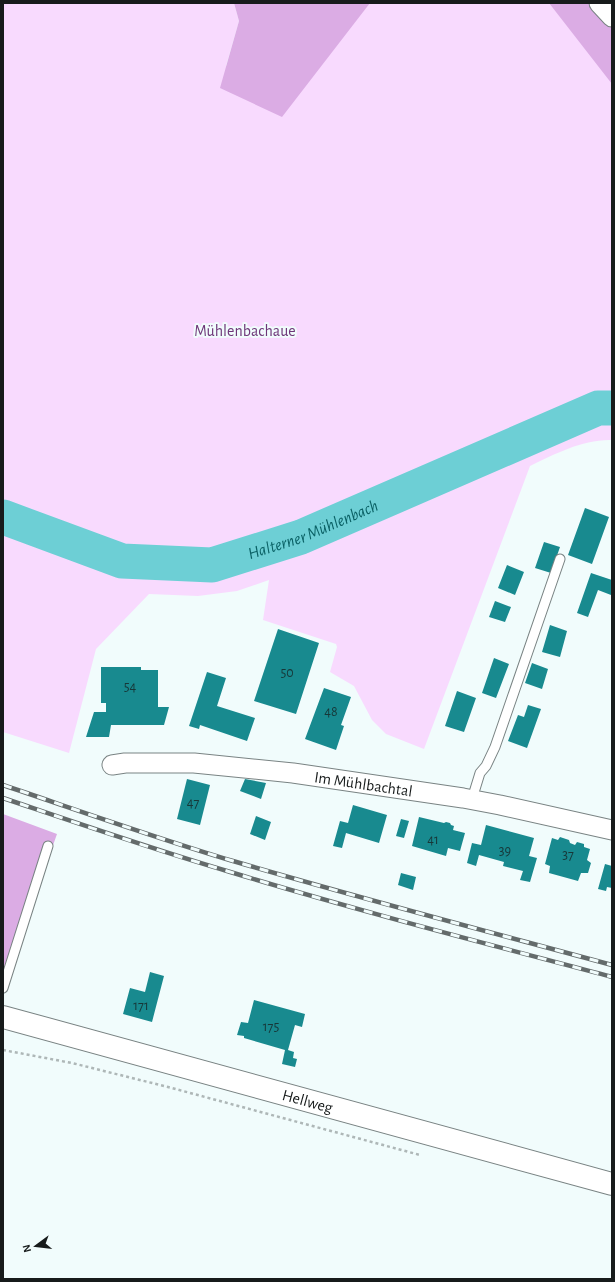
<svg xmlns="http://www.w3.org/2000/svg" width="615" height="1282" font-family="'Alegreya Sans',sans-serif">
	<rect width="100%" height="100%" fill="#f1fcfc"/>
	<!-- green -->
	<path fill="#f8dafe" d="M3,3H234L239,21L226,66L337,3H562L612,68V440C583,439 555,454 530,466L424,749L386,734L372,720L354,686L330,672L337,647L336,644L263,620L269,580L237,591L198,596L149,594L96,649L69,753L3,732Z"/>
	<!-- forest -->
	<path fill="#dbace4" d="M234,3H370L282,117L220,88L239,21Z
		M549,3H612V84Z
		M3,814L57,834L3,987Z"/>
	<g fill="none" stroke-linecap="round" stroke-linejoin="round">
		<!-- river -->
		<path stroke="#6dcfd5" stroke-width="35" id="s1" d="M3,517L122,561L212,565L301,537L598,408H612"/>
	</g>
	<!-- building -->
	<path fill="#188a8f" d="M585,508L609,517L592,564L568,555Z
		M544,542L560,547L551,573L535,568Z
		M507,565L524,572L515,595L498,588Z
		M591,573L612,580V594L611,595L598,590L588,617L577,613Z
		M495,601L511,607L505,622L489,617Z
		M550,625L567,631L560,657L542,652Z
		M278,629L319,643L296,714L254,701Z
		M494,658L509,664L496,698L482,693Z
		M532,663L548,669L542,689L525,683Z
		M101,667H141V670H158V707H169L164,725H111L109,737H86L94,712H106V703H101Z
		M207,672L226,678L217,706L255,718L247,741L200,725L199,729L189,726Z
		M324,688L351,697L341,725L344,726L336,750L305,739Z
		M457,691L476,698L464,732L445,726Z
		M528,705L541,709L527,748L508,741L518,715L524,717Z
		M187,779L210,785L200,825L177,819Z
		M245,779L266,783L261,799L240,791Z
		M353,805L387,815L379,843L346,833L342,848L333,846L340,821L348,823Z
		M256,816L271,822L265,840L250,834Z
		M419,817L444,823L446,822L450,823L451,825L454,826L453,830L465,833L460,851L448,848L446,856L412,846Z
		M401,819L409,821L404,838L396,836Z
		M486,825L534,838L529,856L537,858L530,882L520,880L523,871L503,866L504,862L479,855L476,866L467,863L472,843L481,845Z
		M560,837L569,840L570,843L575,845L577,842L584,844V847L590,849L587,860L591,863L588,873H581L578,881L549,873L550,866L545,864L552,838L558,840Z
		M605,864L612,866V888L607,887L606,891L598,889Z
		M401,873L416,877L413,890L398,885Z
		M150,972L164,976L152,1022L123,1014L130,988L145,992Z
		M254,1000L305,1014L302,1027L295,1025L288,1050L294,1052L293,1058L297,1059L295,1067L282,1064L285,1050L244,1038V1036L237,1035L241,1022L248,1023Z"/>
	<g fill="none" stroke-linecap="round" stroke-linejoin="round">
		<defs>
			<path id="service" d="M472,799L480,773L486,766L495,747L560,559
				M3,988L48,846"/>
			<g id="minor">
				<path d="M599,3L612,17"/>
				<path id="s2" d="M112,765L125,763H194L293,773L463,798L500,805L612,830"/>
			</g>
			<g id="tertiary">
				<path id="s3" d="M3,1017L612,1184"/>
			</g>
		</defs>
		<!-- service casing -->
		<use href="#service" stroke="#798383" stroke-width="11"/>
		<!-- minor casing -->
		<use href="#minor" stroke="#798383" stroke-width="21"/>
		<!-- tertiary casing -->
		<use href="#tertiary" stroke="#798383" stroke-width="24"/>
		<!-- path -->
		<path stroke="#aeb7b7" stroke-width="2.5" stroke-dasharray="3 3" stroke-linecap="butt" d="M3,1050L72,1063L168,1087L420,1155"/>
		<!-- service -->
		<use href="#service" stroke="#fff" stroke-width="9"/>
		<!-- minor -->
		<use href="#minor" stroke="#fff" stroke-width="19"/>
		<!-- tertiary -->
		<use href="#tertiary" stroke="#fff" stroke-width="22"/>
		<defs>
			<path id="rail" d="M3,785C80,811 156,838 233,861C359,898 486,931 612,965
				M3,798C77,823 152,849 227,871C355,910 484,943 612,977"/>
		</defs>
		<!-- rail casing -->
		<use href="#rail" stroke="#646b6b" stroke-width="4.5"/>
		<!-- rail -->
		<use href="#rail" stroke="#f1fcfc" stroke-width="3" stroke-dasharray="9" stroke-linecap="butt"/>
	</g>
	<g text-anchor="middle" stroke-width="4" stroke-linejoin="round" paint-order="stroke">
		<!-- number labels -->
		<g font-size="14" fill="#173738">
			<text x="287" y="677">50</text>
			<text x="130" y="691">54</text>
			<text x="331" y="716">48</text>
			<text x="193" y="807">47</text>
			<text x="433" y="844">41</text>
			<text x="505" y="855">39</text>
			<text x="568" y="859">37</text>
			<text x="141" y="1010">171</text>
			<text x="271" y="1031">175</text>
		</g>
		<!-- park labels -->
		<g font-size="16" fill="#6e3679" stroke="#f1fcfc">
			<text x="245" y="336">Mühlenbachaue</text>
		</g>
		<!-- street labels -->
		<g font-size="16" fill="#171b1b" stroke="#f1fcfc">
			<text dy="6" stroke="none"><textPath href="#s2" startOffset="253">Im Mühlbachtal</textPath></text>
			<text dy="6" stroke="none"><textPath href="#s3" startOffset="316">Hellweg</textPath></text>
		</g>
		<!-- water labels -->
		<g font-size="17" font-style="italic" fill="#0a6165" stroke="#f1fcfc">
			<text dy="6" stroke="none"><textPath href="#s1" startOffset="324">Halterner Mühlenbach</textPath></text>
		</g>
	</g>
	<!-- border -->
	<rect width="615" height="1282" fill="none" stroke="#171b1b" stroke-width="8"/>
	<!-- north arrow -->
	<g transform="translate(36 1246) rotate(255)" stroke="#f1fcfc" stroke-width="3" paint-order="stroke">
	<path d="M0-3L7 15L0 10L-7 15Z" fill="#171b1b"/>
	<text y="-6" font-size="11" font-weight="bold" text-anchor="middle" fill="#171b1b">N</text>
	</g>
</svg>
